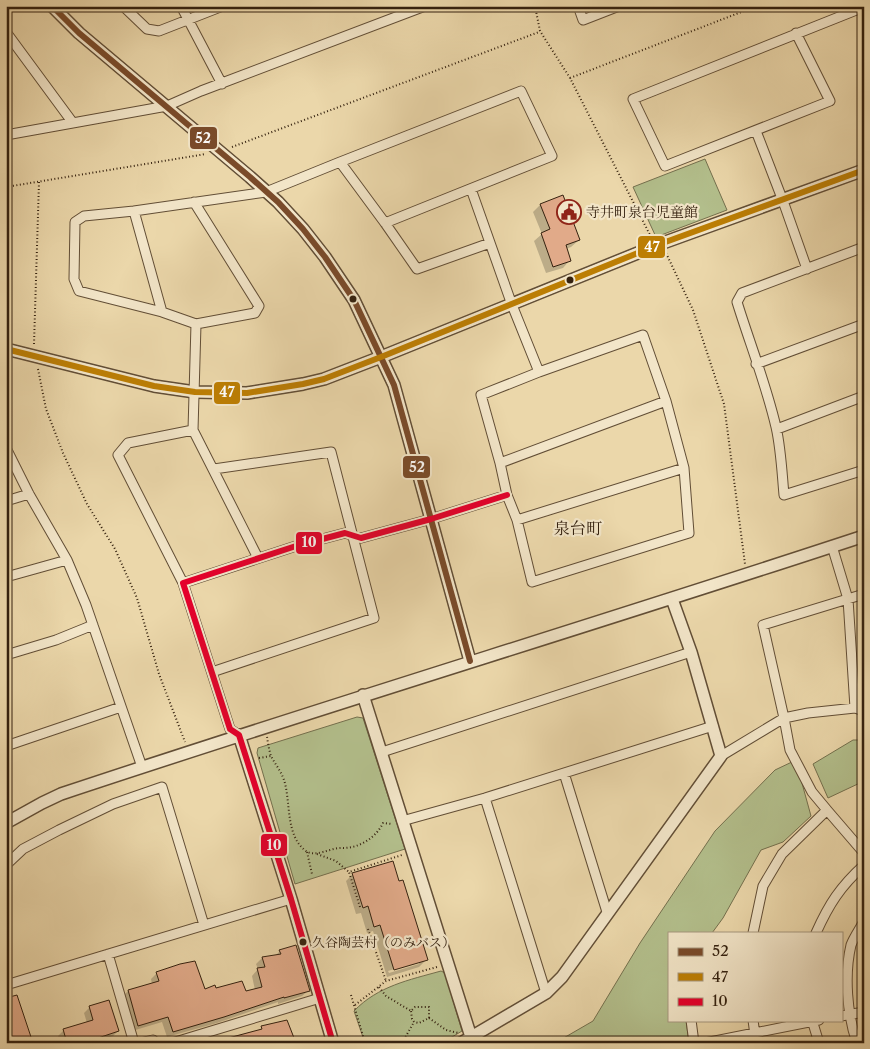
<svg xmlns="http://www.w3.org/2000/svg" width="870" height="1049" font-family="'Libre Caslon Text','Noto Serif JP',serif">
	<rect width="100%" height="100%" fill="#ebd7aa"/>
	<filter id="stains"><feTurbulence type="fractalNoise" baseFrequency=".004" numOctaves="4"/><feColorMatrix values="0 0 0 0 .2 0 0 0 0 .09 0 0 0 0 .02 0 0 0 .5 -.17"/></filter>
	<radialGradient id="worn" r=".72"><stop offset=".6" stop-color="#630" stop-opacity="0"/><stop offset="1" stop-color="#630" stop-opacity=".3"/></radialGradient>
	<!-- green -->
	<path fill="#b3bf8c" stroke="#74704e" d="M705,159L727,210L656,237L633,187Z
		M357,717L363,718L405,849L295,884L257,753L258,748Z
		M853,740H864V783L862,782L828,798L813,764Z
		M794,761L797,765L811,816L783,842L761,850L723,918L712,933H669V1020H686L689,1043H555L593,1021L640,943L715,831L775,770Z
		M441,971L445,973L462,1031L442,1043H365L354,1011C378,986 409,980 441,971Z"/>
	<!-- shadow -->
	<path fill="#0003" fill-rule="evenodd" d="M562,197L579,240L571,247L566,249L570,260L563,268L546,273L534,241L542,234L533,212L540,205Z
		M353,874L426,960L419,967L387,977L373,931L367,933L361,913L356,914L346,881ZM419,961V964L389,973L388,971Z
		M280,951L309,990L302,996L278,1004V1002L217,1023L167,1037L162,1022L132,1031L122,997L128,991L152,984L151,979L157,973L204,990H215L245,993L255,990L252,976L258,969L256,964L262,958L275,956Z
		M6,999L32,1043H6Z
		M90,1007L118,1031L113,1036L93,1043H60L58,1036L64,1030L87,1023L84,1013Z"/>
	<!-- building -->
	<path fill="#e1aa89" stroke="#34210f" d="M563,195L580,240L566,245L571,261L553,267L541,233L550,229L540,204Z
		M393,861L399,881L403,880L428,960L394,970L380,925L374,927L368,906L363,908L352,873Z
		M296,945L310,991L284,998V997L224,1017L173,1032L168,1017L138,1026L128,990L159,981L156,972L180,964L195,961L205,989L215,985L216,988L242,981L246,991L262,987L257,968L265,967L262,957L281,954L279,950Z
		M17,995L33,1043H12L6,1027V998Z
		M109,1000L119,1031L92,1040L93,1043H67L63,1029L93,1020L89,1006Z
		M287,1020L296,1043H222L221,1040L262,1029L261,1026Z"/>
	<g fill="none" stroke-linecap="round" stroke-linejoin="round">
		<defs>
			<path id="minor" d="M123,6L147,29L159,31L223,6
				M181,6L222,84
				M578,6L583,20L619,6
				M6,32L73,123
				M796,33L830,101L665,166L633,99L864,7
				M756,131L783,201L807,269
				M6,135L167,106L201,91L425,6
				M471,189L512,305L539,372
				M194,202L259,306L255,313L196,324
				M134,211L84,216L75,222L74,279L79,291L162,312
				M385,223L417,269L490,243
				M864,247L742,293L737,302C750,344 766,384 776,427C781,449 782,473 784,495L864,470
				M643,335L666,401L684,468L689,533L532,582L517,520L507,495L500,463L481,395L539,372Z
				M756,364L864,324
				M777,429L864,396
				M6,448L29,494L67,560L86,605L142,767
				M500,463L666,401
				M6,501L29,494
				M517,520L684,468
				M832,546L848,599L855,708
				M258,558L193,430L196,324L162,312L134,211L266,192L340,162L385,223L552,156L521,91L340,162
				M6,577L67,560
				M183,583L118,455L128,443L193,430
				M6,655L56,640L93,625
				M212,672L374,618L331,452L214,469
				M239,735L230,729L183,583L296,546L345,533L361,538L431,519L507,495
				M6,746L121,707
				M382,752L691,652
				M721,756L784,718L808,713L855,708L864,711
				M564,773L607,912
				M485,798L546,993
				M827,810L812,792L790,750L784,718L763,625L864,594
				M402,821L485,798L713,726
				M6,865L23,849L59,830L113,804L162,787L204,925
				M753,933L763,886L782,854L827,810L864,853
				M816,933C829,904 840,887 864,865
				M108,954L134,1043
				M6,985L291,899
				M841,1016L864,1012
				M691,1020L694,1043
				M753,1020L756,1043
				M812,1020L819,1043
				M140,1043L153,1040L156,1043
				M172,1043L320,998
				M705,1043L819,1020
				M857,1043C847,1014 844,975 851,945C854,937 860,929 864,921"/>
			<path id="tertiary" d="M52,6L79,33L250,177L278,202L303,229L325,257L354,300L394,385L470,661
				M6,349L154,386L195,392L247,393L303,384L324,379L381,357L660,244L864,170
				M363,695L471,1037
				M239,735L291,899L333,1043
				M6,823L42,803L61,794C328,705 597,624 864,536
				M461,1043L546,993L562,977L721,756L691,652L672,599"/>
		</defs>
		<!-- minor casing -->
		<use href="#minor" stroke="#624e36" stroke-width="11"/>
		<!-- tertiary casing -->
		<use href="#tertiary" stroke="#624e36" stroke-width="14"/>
		<!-- path -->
		<path stroke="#34210f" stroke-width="2" stroke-dasharray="1 2.5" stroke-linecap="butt" d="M535,6L540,31L570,78L650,235
			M570,78L757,6
			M232,147L539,32
			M6,187L206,154
			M666,253L693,310L724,404L745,564
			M34,344L39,182
			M38,369L46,409L63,453L87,504L115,549L137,598L159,674L185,742
			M267,737C268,743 269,750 271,756C275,764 281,771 284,780C291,801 285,836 306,851C316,858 331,847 343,848C359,848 376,838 383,823L392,824
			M259,758L271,756
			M307,852L312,874
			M317,854L336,861L349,872
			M360,907L349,872L402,855
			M368,929L386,981
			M379,987L386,996L411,1011L415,1007H429V1018L419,1023L414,1022L412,1019L411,1011
			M351,995L365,1043
			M355,1005L386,981L437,967
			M429,1018L446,1030L458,1033
			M402,1043L414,1022"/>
		<!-- minor -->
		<use href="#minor" stroke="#f2e5c8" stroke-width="9"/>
		<!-- tertiary -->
		<use href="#tertiary" stroke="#f2e5c8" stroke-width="11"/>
		<defs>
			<path id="bus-1" d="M52,6L79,33L250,177L278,202L303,229L325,257L354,300L394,385L470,661"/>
			<path id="bus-2" d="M6,349L154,386L195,392L247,393L303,384L324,379L381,357L660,244L864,170"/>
			<path id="bus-3" d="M333,1043L291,899L239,735L230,729L183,583L296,546L345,533L361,538L431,519L507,495"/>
		</defs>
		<!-- bus-1 casing -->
		<use href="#bus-1" stroke="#f2e5c8" stroke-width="10"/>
		<!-- bus-2 casing -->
		<use href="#bus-2" stroke="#f2e5c8" stroke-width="10"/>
		<!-- bus-3 casing -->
		<use href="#bus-3" stroke="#f2e5c8" stroke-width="10"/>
		<!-- bus-1 -->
		<use href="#bus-1" stroke="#7a4b2a" stroke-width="6"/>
		<!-- bus-2 -->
		<use href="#bus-2" stroke="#bc7e04" stroke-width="6"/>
		<!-- bus-3 -->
		<use href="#bus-3" stroke="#e4002b" stroke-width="6"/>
	</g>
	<!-- icons -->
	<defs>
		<symbol id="civic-ring" viewBox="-11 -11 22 22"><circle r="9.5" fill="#f2e5c8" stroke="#8f2418" stroke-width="1.5"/><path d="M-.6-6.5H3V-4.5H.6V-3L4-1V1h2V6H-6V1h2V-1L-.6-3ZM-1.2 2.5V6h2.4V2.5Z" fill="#8f2418"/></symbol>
	</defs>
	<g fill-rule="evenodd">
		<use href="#civic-ring" x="555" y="198" width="28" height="28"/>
	</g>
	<!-- markers -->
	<g fill="#34210f" stroke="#f2e5c8" stroke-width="2">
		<circle cx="570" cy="280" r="4.5"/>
		<circle cx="353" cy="299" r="4.5"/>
		<circle cx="303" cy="942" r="4.5"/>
	</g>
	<g text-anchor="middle" stroke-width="4.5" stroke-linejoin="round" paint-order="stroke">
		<!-- bus labels -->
		<g font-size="13" fill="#34210f" stroke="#f2e5c8" text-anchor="start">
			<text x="312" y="947">久谷陶芸村（のみバス）</text>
		</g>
		<!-- poi labels -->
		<g font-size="14" fill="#34210f" stroke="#f2e5c8" text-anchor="start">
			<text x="586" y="217">寺井町泉台児童館</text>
		</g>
		<!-- quarter labels -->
		<g font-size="16" fill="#34210f" stroke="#f2e5c8">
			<text x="578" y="534">泉台町</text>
		</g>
	</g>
	<g stroke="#f2e5c8" stroke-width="2">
		<rect x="189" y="126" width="29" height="24" rx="5" fill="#7a4b2a"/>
		<rect x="637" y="235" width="29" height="24" rx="5" fill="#bc7e04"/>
		<rect x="213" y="381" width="28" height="24" rx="5" fill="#bc7e04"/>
		<rect x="402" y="455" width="29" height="24" rx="5" fill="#7a4b2a"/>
		<rect x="295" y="531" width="28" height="24" rx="5" fill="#e4002b"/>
		<rect x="260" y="833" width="28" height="24" rx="5" fill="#e4002b"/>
	</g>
	<g font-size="14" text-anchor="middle" font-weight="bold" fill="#fff">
		<text x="203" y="143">52</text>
		<text x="652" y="252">47</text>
		<text x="227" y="397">47</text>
		<text x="417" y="472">52</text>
		<text x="309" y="547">10</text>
		<text x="274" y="850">10</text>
	</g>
	<!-- margin -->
	<rect width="870" height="1049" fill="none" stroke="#ebd7aa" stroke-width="25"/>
	<rect x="8" y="8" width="855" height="1034" fill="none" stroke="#34210f" stroke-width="2.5"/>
	<rect x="12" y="12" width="845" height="1024" fill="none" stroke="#34210f"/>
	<!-- legend -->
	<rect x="668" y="932" width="175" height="90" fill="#f2e5c8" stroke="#a6977e"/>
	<rect x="678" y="948" width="25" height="8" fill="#7a4b2a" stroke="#a6977e"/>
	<text x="712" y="956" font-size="15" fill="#34210f">52</text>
	<rect x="678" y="973" width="25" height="8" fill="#bc7e04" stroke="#a6977e"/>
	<text x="712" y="982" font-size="15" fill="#34210f">47</text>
	<rect x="678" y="998" width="25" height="8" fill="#e4002b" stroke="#a6977e"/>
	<text x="712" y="1006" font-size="15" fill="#34210f">10</text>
	<rect width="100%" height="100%" filter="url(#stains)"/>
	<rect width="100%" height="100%" fill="url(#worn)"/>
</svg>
